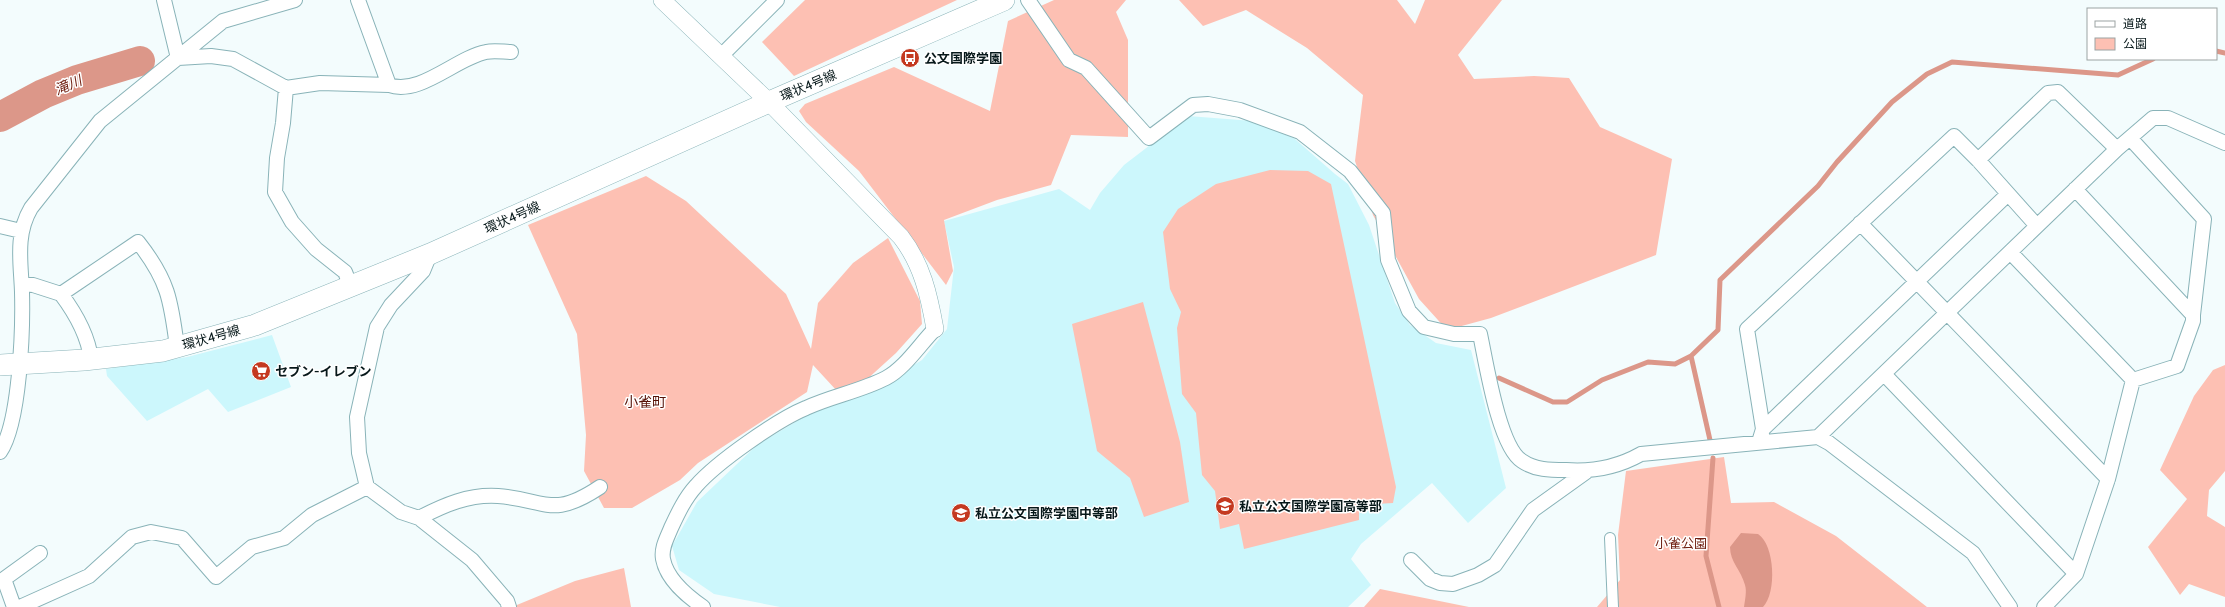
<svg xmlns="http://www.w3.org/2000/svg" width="2225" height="607" font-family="Cabin,'Noto Sans JP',sans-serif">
	<rect width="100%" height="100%" fill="#f3fcfd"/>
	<!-- built -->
	<path fill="#ccf7fc" d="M1188,116L1253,121L1295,139L1335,174L1348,184L1369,225L1395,303L1410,325L1436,343L1471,350L1506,488L1468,523L1432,483L1361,544L1351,559L1371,585L1348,607H780L714,594L679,570L672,546L697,502L757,445L807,415L864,394L922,360L947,329L954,267L944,221L1059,189L1090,210L1100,193L1124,165Z
		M272,335L291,387L228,412L208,389L147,421L107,376L106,369L187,357Z"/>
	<!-- green -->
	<path fill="#fdc0b3" d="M805,0H957L794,76L762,42Z
		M1054,0H1126L1116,12L1128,40V137L1071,135L1051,185L997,200L944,220L953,271L946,285L859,171L806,122L799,111L805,104L894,67L990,111L1008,21Z
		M1179,0H1397L1415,24L1425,0H1502L1458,55L1474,79L1534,76L1569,78L1600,127L1672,159L1656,255L1491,318L1447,330L1419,299L1373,215L1355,161L1363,95L1307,48L1246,10L1203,26Z
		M1270,170L1308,171L1331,184L1396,487L1393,503L1359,505V520L1244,549L1239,524L1220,529L1215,491L1202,475L1196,413L1182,394L1177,328L1181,312L1170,289L1163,232L1178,209L1216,184Z
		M646,176L686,201L786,294L811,349L818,303L853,263L888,238L920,301L922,324L896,353L864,382L837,391L813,365L807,392L698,463L680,480L632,508H604L584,471L586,435L577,334L528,225Z
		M1143,302L1180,442L1189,502L1144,517L1130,478L1097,451L1072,324Z
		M2225,365V471L2209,490L2207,516L2225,527V597L2189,584L2180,595L2148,547L2187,499L2160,470L2194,396L2213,370Z
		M1724,457L1731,503L1774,502L1836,536L1927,607H1597L1620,580L1618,535L1626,471Z
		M624,568L631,607H512L575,581Z
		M1380,589L1469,607H1364Z"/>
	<!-- water -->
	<path fill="#dc9789" d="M1741,533L1758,534C1775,545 1777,593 1763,607H1744C1745,600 1747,591 1745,585C1741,570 1730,562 1730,547Z"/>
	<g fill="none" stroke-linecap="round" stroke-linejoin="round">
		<!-- stream -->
		<path stroke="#dc9789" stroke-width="5" d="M2216,51L2225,53
			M1691,356L1710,440
			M1499,378L1553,402H1567L1602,380L1648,362L1675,364L1691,356L1718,330L1720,280L1818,186L1837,162L1892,102L1927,74L1952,62L2118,75L2153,59
			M1713,458L1706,556L1719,607"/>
		<!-- river -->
		<path stroke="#dc9789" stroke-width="30" d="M0,117L43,94L77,80L140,61"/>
		<defs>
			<path id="pedestrian" d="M1610,538L1613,607"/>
			<path id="minor" d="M164,0L178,58
				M358,0L389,85
				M1028,0L1069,60L1086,68L1149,138L1193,105L1208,104L1240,110L1300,132L1350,171L1383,213L1388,260L1409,311L1424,327L1454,334H1480C1486,362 1499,447 1522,461C1535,470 1550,470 1566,470C1593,472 1618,467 1641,454L1818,437L1829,443L1973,553L2010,607
				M721,56L777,0
				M178,58L211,56L233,59L286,88L283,123L277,158L275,192L292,222L316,249L345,272L351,287
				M286,88L320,83L389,85C420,96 456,58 486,52C494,50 504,52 511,52
				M2130,138L2204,219L2193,315
				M1978,160L2037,226
				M1860,223L2108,479
				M0,226L21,231
				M2010,252L2133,380
				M430,254L423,271L391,305L377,327L357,417L359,453L367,487L401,512L419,518L472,560L507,601L509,607
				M22,284L33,285L61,294L138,242C168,280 171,300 177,347
				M61,294C76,314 88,335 91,359
				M1884,374L2076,574
				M1763,429L2008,194
				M1818,437L2117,149L2153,118H2168L2225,143
				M1759,442L1763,429L1747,329L1954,136L1978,160L2048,93L2058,92L2117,149
				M0,452C20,423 23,329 22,292C21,263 15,235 31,208L100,121L223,21L295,0
				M419,518C444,505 469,494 498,496C547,500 552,519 600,487
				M1411,560L1430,579L1440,583L1453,584L1478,575L1495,565L1533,510L1586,472
				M14,607L4,579L40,553
				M20,607L89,576L132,537L151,532L182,538L216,577L252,547L284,538L312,515L367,487
				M703,607C687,596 667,580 663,559C661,548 667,538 671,528C678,513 685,498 696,486C717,462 777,420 806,408C832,396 861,391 886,378C905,368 920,344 935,329
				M2044,607L2076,574L2108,479L2133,380L2177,366L2193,321V315L2075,189"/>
			<path id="tertiary" d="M662,0L769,102L901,237C922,264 929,295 935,329"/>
			<path id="primary" d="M0,365L84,360L163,351L255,325L430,254L769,102L1004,0"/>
		</defs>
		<!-- pedestrian casing -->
		<use href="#pedestrian" stroke="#89b3b8" stroke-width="12"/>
		<!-- minor casing -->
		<use href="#minor" stroke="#89b3b8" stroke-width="16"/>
		<!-- tertiary casing -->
		<use href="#tertiary" stroke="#89b3b8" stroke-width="18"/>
		<!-- primary casing -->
		<use href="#primary" stroke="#89b3b8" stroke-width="22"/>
		<!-- pedestrian -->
		<use href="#pedestrian" stroke="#fff" stroke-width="10"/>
		<!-- minor -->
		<use href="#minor" stroke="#fff" stroke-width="14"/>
		<!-- tertiary -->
		<use href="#tertiary" stroke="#fff" stroke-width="17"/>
		<!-- primary -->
		<use href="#primary" stroke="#fff" stroke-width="21"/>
	</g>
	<!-- icons -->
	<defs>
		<symbol id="bus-disc" viewBox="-11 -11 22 22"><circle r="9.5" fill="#c43920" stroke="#fff"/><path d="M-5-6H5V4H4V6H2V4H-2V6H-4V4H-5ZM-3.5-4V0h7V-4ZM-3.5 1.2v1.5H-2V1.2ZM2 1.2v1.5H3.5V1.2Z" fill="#fff"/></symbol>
		<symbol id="supermarket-disc" viewBox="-11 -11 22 22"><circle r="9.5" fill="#c43920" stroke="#fff"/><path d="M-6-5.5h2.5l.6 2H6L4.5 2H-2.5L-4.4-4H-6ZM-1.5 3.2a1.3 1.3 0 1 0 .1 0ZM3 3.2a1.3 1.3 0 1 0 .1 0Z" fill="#fff"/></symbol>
		<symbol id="school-disc" viewBox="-11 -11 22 22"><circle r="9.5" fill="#c43920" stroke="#fff"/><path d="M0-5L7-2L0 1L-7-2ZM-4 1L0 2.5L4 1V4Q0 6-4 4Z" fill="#fff"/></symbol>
	</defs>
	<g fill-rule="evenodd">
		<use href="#bus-disc" x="899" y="47" width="22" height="22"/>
		<use href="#supermarket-disc" x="250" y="360" width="22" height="22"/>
		<use href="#school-disc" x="1214" y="495" width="22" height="22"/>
		<use href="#school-disc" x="950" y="502" width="22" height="22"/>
	</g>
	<g text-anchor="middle" stroke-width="3" stroke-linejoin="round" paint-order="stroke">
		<!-- poi labels -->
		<g font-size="13" font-weight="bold" fill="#07181a" stroke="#fff" text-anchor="start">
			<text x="924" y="63">公文国際学園</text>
			<text x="275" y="376">セブン-イレブン</text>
			<text x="1239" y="511">私立公文国際学園高等部</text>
			<text x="975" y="518">私立公文国際学園中等部</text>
		</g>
		<!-- street labels -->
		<g font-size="13" fill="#07181a" stroke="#fff">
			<text transform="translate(808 85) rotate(-23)" y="5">環状4号線</text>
			<text transform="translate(512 217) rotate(-24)" y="5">環状4号線</text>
			<text transform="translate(211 337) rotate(-16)" y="5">環状4号線</text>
		</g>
		<!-- park labels -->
		<g font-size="13" fill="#702012" stroke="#fff">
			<text x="1681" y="548">小雀公園</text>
		</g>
		<!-- water labels -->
		<g font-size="14" font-style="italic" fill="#722214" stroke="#fff">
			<text transform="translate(68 85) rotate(-23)" y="5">滝川</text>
		</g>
		<!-- neighbourhood labels -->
		<g font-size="14" fill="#551207" stroke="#fff">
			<text x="645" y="407">小雀町</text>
		</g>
	</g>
	<!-- legend -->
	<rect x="2087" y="8" width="130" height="52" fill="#ffffff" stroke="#9ca3a3"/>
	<rect x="2095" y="21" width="20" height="6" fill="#ffffff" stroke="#9ca3a3"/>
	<text x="2123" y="28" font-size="12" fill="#07181a">道路</text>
	<rect x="2095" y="38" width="20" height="12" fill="#fdc0b3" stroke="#9ca3a3"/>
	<text x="2123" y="48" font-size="12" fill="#07181a">公園</text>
</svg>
